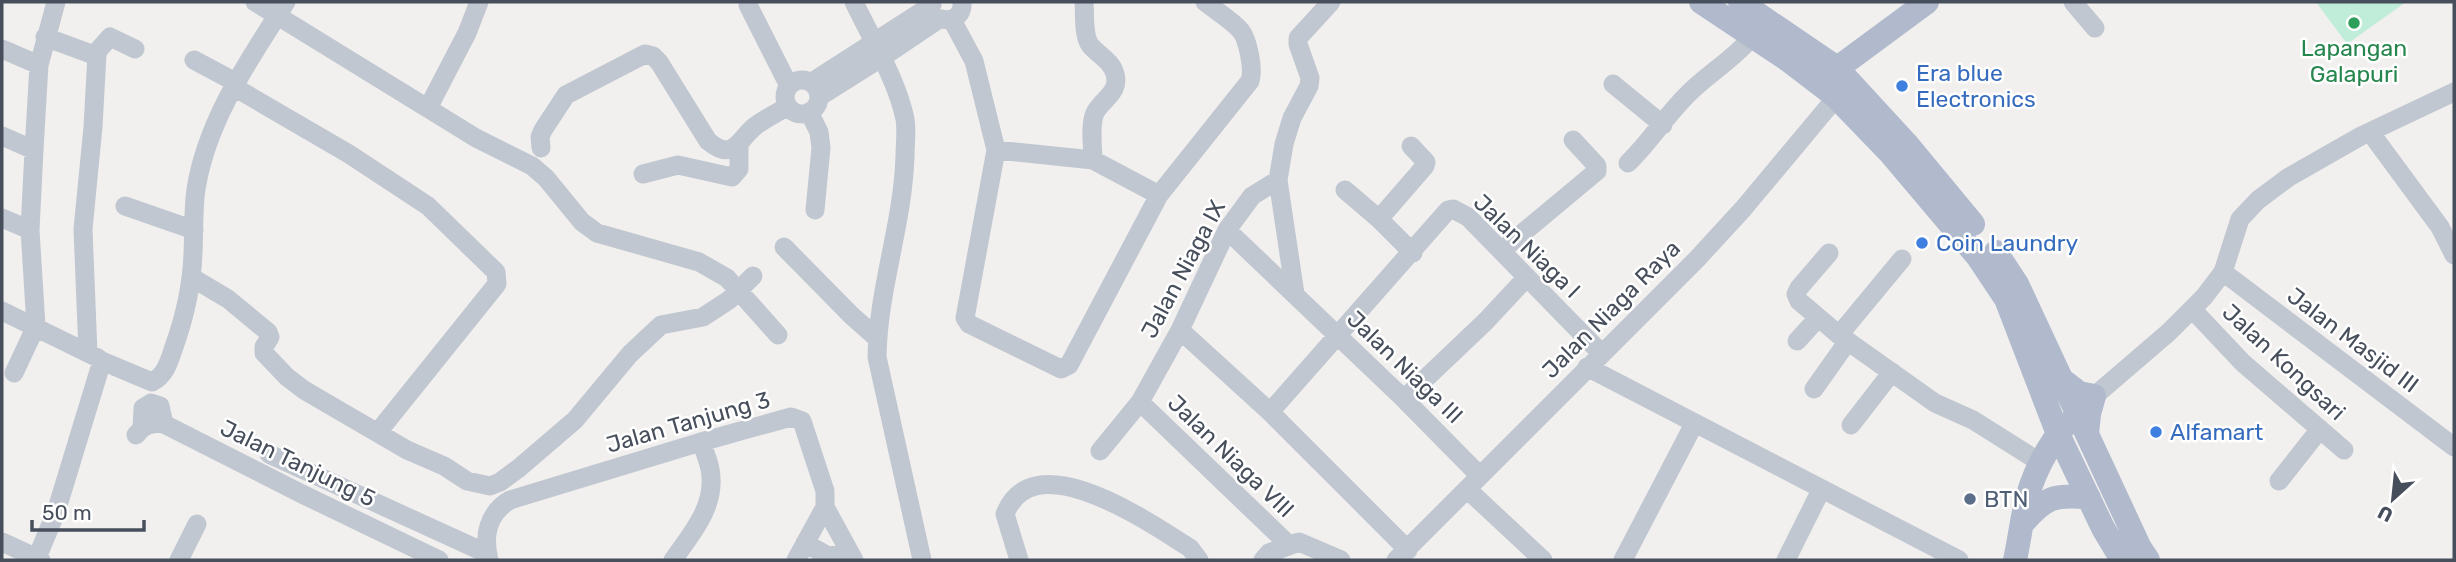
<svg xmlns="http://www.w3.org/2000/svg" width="2456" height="562" font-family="Rubik,sans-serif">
	<rect width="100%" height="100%" fill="#f2f0ef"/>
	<!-- green -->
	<path fill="#c0edd9" d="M2316,2H2406L2347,44Z"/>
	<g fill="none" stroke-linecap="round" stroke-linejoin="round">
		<!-- minor -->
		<path stroke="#c1c7d0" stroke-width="19" d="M255,2L476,138L532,166L546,178L582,222L597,233L699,262L727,278L778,335
			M854,2C871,38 897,80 905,119C907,131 905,144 905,156C903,224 878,289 877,357L922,560
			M1084,2C1085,14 1083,35 1090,45C1098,55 1111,60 1115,74C1120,92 1104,98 1096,111C1089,123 1093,146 1093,160
			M2073,2L2095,28
			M748,5L789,86
			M942,19C955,22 963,14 962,2
			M952,20L974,61L996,150L965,318L969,324L1061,369L1069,365L1159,195L1250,81C1254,70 1248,40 1241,31C1232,20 1216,11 1205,2
			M45,37L94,55L110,37L135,49
			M2,49L39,65
			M194,60L237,83
			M785 97a17 17 0 1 1 34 0a17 17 0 1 1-34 0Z
			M812,82L932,5
			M1613,84L1663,125
			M234,87L349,154L428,206L496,272L497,284L378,432
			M819,97L881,58L939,19
			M428,108L467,33L479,2
			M809,112L819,132L821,148L815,210
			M2370,132L2440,227L2454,255
			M2,136L34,150
			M541,148L540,137L543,130L566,95L645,54L653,56L659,62L708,141C733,162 738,141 754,127C764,119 777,113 788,106
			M996,150L1093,160L1159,195
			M1628,163C1650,142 1665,117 1686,96C1707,74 1733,60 1752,37
			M643,174L678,165L732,177L739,169V146
			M1345,190L1379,219L1413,253
			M125,206L194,230
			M2,218L30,230
			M1379,219L1425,166L1426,162L1411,146
			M1227,230L1404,399L1480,476
			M784,247L852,316L877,338
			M1501,251L1597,171V166L1573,140
			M1829,253L1799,288L1796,294L1799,301L1839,335L1935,403L1973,420L2041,463
			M2223,272L2454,447
			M191,277L228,299L268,332L270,337L264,347V353L287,377L304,390L407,450L444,466L467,481L490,486L500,482L519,468L575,420L630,354L661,325L703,317L729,300L753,276
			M1295,294L1278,180L1284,144L1292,118L1309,86L1310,78L1298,44V38L1331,2
			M2192,309L2243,363L2344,450
			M2,311L98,358
			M1180,330L1270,412L1408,550
			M1839,335L1902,259
			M1797,341L1818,318
			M88,353L83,229L93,127L97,54
			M1587,367L1959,560
			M14,373L36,326L30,230L34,150L39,65L56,2
			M1814,389L1848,341
			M1404,399L1486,321L1527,277
			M1140,402L1289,545
			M2084,405L2169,332L2204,297L2223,272L2240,219L2258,200L2289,177L2361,136L2454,92
			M1270,412L1448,210L1453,209L1468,217L1601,353
			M1851,425L1892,372
			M142,428L143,408L151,403L160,406L164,424
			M136,435C144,425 152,422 164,424L302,494L439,560
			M1100,451L1140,402L1180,330L1227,230L1252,196L1278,180
			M269,454L488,554
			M2279,481L2320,429
			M1467,489L1543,560
			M825,507L854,560
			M2,542L41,560
			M805,543L828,556L850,554
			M36,560L56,512L102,361L152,382C166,375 169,361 174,347C185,316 192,286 193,253C194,232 193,210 196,189C207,120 249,60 286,2
			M179,560L197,524
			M489,560C483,536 488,513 510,500L701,442L791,417L802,421L825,491V507L796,560
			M673,560C692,533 717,505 710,469C708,459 704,450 701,442
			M1019,560L1005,514C1034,441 1151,524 1190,548L1199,560
			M1263,560L1269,553L1299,542L1341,560
			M1396,560L1697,259L1743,209L1844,88
			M1623,560L1694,424
			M1786,560L1821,490"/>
		<!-- major -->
		<path stroke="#b0bacc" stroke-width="24" d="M1701,2L1788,60L1835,96L1891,154L1978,257L2006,299L2058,434L2103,528L2122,560
			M1740,2L1837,68L1906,143L1973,224
			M1824,78L1927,2
			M1996,252L2017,284L2140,548L2148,560
			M2061,379L2079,393L2094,396L2089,414L2087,434
			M2022,524C2044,498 2055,493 2089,498
			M2015,560C2019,542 2021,524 2025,507C2031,477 2047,447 2066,424"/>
	</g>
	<!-- markers -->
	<circle fill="#2e9e5b" stroke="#fff" stroke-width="2.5" cx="2354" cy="23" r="7"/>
	<g fill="#3f7fe0" stroke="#fff" stroke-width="2.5">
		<circle cx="1902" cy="86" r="7"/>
		<circle cx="1922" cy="243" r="7"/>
		<circle cx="2156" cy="432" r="7"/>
	</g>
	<circle fill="#5c6f8a" stroke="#fff" stroke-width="2.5" cx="1970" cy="499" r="7"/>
	<g text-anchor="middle" stroke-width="5" stroke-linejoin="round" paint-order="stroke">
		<!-- leisure labels -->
		<g font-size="23" fill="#27864d" stroke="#fff">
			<text x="2354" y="56">Lapangan<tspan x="2354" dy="26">Galapuri</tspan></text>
		</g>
		<!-- shop labels -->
		<g font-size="23" fill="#366cbe" stroke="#fff" text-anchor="start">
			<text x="1916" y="81">Era blue<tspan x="1916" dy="26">Electronics</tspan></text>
			<text x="1936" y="251">Coin Laundry</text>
			<text x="2170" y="440">Alfamart</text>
		</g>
		<!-- street labels -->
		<g font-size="23" fill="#484f5c" stroke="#fff">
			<text transform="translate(1527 246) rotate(44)" y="8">Jalan Niaga I</text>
			<text transform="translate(1183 269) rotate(-62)" y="8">Jalan Niaga IX</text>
			<text transform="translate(1611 309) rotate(-45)" y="8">Jalan Niaga Raya</text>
			<text transform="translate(2353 340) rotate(37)" y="8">Jalan Masjid III</text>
			<text transform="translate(2284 362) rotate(43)" y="8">Jalan Kongsari</text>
			<text transform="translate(1405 367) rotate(44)" y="8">Jalan Niaga III</text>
			<text transform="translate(688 422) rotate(-16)" y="8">Jalan Tanjung 3</text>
			<text transform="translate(1231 456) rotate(44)" y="8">Jalan Niaga VIII</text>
			<text transform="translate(298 463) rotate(26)" y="8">Jalan Tanjung 5</text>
		</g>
		<!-- service labels -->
		<g font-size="23" fill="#4e5e75" stroke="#fff" text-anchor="start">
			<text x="1984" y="507">BTN</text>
		</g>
	</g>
	<!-- border -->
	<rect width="2456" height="562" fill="none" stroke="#484f5c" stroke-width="7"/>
	<!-- north arrow -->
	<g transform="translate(2393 499) rotate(207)" stroke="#ffffff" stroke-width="5" paint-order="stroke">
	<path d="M0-5L12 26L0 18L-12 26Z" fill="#484f5c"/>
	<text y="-10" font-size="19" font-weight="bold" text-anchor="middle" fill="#484f5c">U</text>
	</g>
	<!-- scale -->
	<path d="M32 520v10h112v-10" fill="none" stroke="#484f5c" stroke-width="3.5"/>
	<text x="42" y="520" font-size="21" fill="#484f5c" stroke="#ffffff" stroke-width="5" paint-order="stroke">50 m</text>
</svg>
